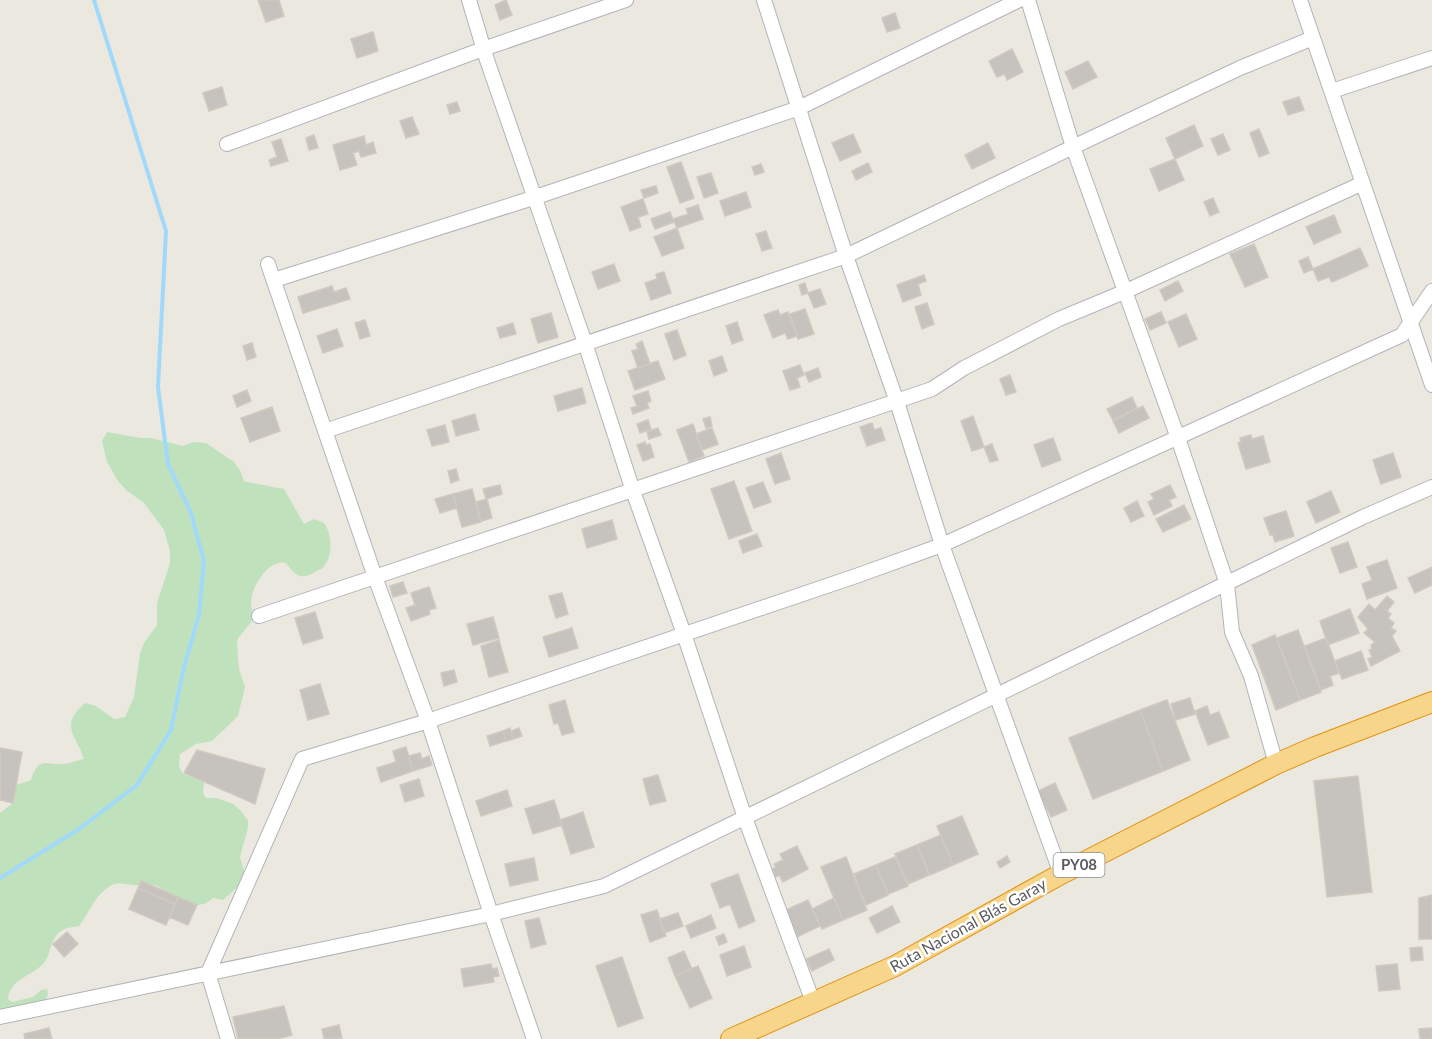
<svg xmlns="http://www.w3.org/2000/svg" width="1432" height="1039" font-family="Lato,sans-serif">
	<rect width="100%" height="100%" fill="#ebe8e0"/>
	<!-- green -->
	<path fill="#bfe2bd" d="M107,432L140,438H151L183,446L194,442L206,443L234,462L240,470L244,481L247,482L284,489L304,524L314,519L324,523C332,534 333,554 325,565C322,570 317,570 313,573C300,581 293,573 286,563C269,558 252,586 251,601C251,608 253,614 253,620L238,638L237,644L239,669L245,687L238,716L212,741L196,744L180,754L179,766L183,774L204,782L203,793L206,798H217L233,804L241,811L248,821V827L240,857L245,874L241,884L223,900L213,898C195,915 175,897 159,887C150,882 141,886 132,885C124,884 117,881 110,886C94,896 90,912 79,926C73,927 65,928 61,931C49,939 52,955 43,964C30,977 10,979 8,999L12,1002L33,997L41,990L47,989C49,996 47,999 41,1004L0,1016V813L13,803L16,785L31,780C39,754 47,766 65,764C71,763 78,760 84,759C77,736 58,726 85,703L96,706L114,719L125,717L134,697L140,654L144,643L157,625V603L170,563V551L164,530L144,503L126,490L118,481L107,462L102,441Z"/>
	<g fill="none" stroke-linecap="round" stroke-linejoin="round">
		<!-- stream -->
		<path stroke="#a1d9fb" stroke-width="4" d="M0,878L79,829L137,785L171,730L184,667L199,615L204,561L191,513L168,464L158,387L166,231L94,0"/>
	</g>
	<!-- building -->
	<path fill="#c6c3be" stroke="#d0c9bf" stroke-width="1.5" d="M258,0H279L284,16L266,22Z
		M506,0L512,15L500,20L495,5Z
		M895,13L900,28L887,32L882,18Z
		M373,32L378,51L357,58L351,39Z
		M1012,49L1023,72L1007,80L1005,74L997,77L989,61Z
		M1088,61L1097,77L1073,89L1065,72Z
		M222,87L227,105L209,111L203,93Z
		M1299,97L1304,110L1288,115L1283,102Z
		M457,102L460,111L450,114L447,105Z
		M412,117L419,134L406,138L400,121Z
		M1194,125L1203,146L1175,159L1166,138Z
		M1259,129L1269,153L1259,157L1250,133Z
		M853,134L861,152L840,161L832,143Z
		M1223,134L1230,150L1218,155L1211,139Z
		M314,135L318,148L309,150L306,138Z
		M364,136L366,145L373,142L376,153L361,157L359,151L353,153L357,165L340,170L333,145Z
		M281,139L288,161L271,166L269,160L277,157L272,142Z
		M988,143L995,158L972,169L965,155Z
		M1175,159L1184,180L1159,191L1150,169Z
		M681,162L694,198L680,203L667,167Z
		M868,163L872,172L856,180L852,171Z
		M761,164L764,172L755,175L752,167Z
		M711,173L718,193L704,198L697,177Z
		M656,186L658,193L644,198L641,190Z
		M746,192L751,207L725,216L720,201Z
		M1213,198L1219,212L1210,216L1204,202Z
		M643,199L648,214L638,217L641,227L630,231L621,207Z
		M698,205L703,219L677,228L673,219L688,214L686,209Z
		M670,212L674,222L655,229L651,219Z
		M1334,215L1341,232L1314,244L1306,227Z
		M677,228L684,248L662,256L654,237Z
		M766,231L772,248L762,251L756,234Z
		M1254,244L1268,277L1245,287L1230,254Z
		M1360,248L1368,266L1332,282L1329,277L1318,281L1313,269Z
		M1308,257L1313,269L1304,273L1299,261Z
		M614,264L620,281L598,289L592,272Z
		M664,272L671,293L651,300L645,283L657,279L656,274Z
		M924,275L926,281L918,284L921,295L903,302L897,285Z
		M1178,281L1183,291L1165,301L1160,290Z
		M805,283L808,293L802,295L799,285Z
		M332,286L334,292L346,288L350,299L303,313L298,297Z
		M820,289L826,304L814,308L808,293Z
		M927,303L934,324L922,329L915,307Z
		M805,309L814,334L798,339L790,314Z
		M778,310L780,315L788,312L797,336L788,339L785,333L773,338L764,315Z
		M1161,312L1166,323L1150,330L1145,319Z
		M551,313L558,337L538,343L531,319Z
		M1186,314L1197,339L1179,347L1168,322Z
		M365,320L370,336L360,339L355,323Z
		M737,322L743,340L732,344L726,326Z
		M513,323L516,334L500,338L497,328Z
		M337,329L343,346L323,353L317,336Z
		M677,330L686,355L674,360L665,334Z
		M642,341L650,364L638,368L632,351L638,349L636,344Z
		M252,343L256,357L247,360L243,346Z
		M722,356L727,371L714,376L709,361Z
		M658,361L665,379L635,390L628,371Z
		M800,365L804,375L797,378L800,387L790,390L783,371Z
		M818,368L821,377L809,382L805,373Z
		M1010,375L1016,392L1006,395L1000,379Z
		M582,388L586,403L558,411L554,396Z
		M247,390L251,401L237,407L233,396Z
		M648,391L651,401L647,403L649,408L633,414L631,408L637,406L633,396Z
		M1132,397L1137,408L1113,420L1107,409Z
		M1143,406L1149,418L1119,433L1113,421Z
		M272,407L280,431L250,442L241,418Z
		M475,414L479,430L456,436L452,421Z
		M973,416L984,447L972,451L961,421Z
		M710,417L712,426L706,428L703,419Z
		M648,420L651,429L640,433L637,424Z
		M872,423L874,430L881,428L885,440L867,446L860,427Z
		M693,424L704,456L689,462L677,430Z
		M445,425L449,442L432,446L427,430Z
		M658,428L661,435L649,439L647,432Z
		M712,428L718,444L702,450L696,434Z
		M1251,435L1252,439L1263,436L1270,462L1246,469L1238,443L1241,442L1240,438Z
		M1053,438L1061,460L1042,467L1034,445Z
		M645,442L646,445L650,444L654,457L643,461L637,445Z
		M992,444L998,460L990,462L984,447Z
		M781,453L790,479L775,484L766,459Z
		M1393,453L1401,477L1381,484L1373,460Z
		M456,469L459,480L451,483L448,471Z
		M734,481L752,531L729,539L711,489Z
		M763,482L771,502L754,508L746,488Z
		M500,485L502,494L486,499L483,489Z
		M1170,485L1176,497L1169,500L1172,506L1154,515L1148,502L1154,499L1151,494Z
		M472,489L481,522L462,527L453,494Z
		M1331,491L1340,512L1316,523L1307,502Z
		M453,494L457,508L440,513L435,499Z
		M487,499L492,518L481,521L476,502Z
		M1137,501L1144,516L1131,522L1124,508Z
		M1184,505L1191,519L1163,532L1156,519Z
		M1286,511L1294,536L1275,542L1273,535H1270L1264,518Z
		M612,520L617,539L587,548L582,529Z
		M757,534L762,546L743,553L739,541Z
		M1348,542L1357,567L1340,573L1331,548Z
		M1387,560L1397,588L1367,599L1362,584L1372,580L1367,567Z
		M1432,567V585L1415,593L1408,578Z
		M403,582L407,593L393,597L390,586Z
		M429,587L436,608L429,610L430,614L411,621L406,608L415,605L411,593Z
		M562,593L568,614L556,618L549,596Z
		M1387,596L1394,602L1387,611L1391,614L1388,618L1394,623L1391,628L1396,631L1392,636L1400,651L1371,666L1368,659L1372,657L1369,650L1372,649L1371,645L1375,642L1364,633L1368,629L1358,617L1369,604L1375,610Z
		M1350,609L1359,633L1328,645L1320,621Z
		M315,612L323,638L303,644L295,618Z
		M493,617L499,638L473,645L467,624Z
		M572,628L578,648L549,657L543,637Z
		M1298,630L1321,692L1300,700L1277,638Z
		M1275,635L1300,700L1276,710L1252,645Z
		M1326,638L1339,673L1330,676L1333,685L1321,690L1305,646Z
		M499,640L508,672L489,677L481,646Z
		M1361,651L1368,670L1342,679L1335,661Z
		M454,670L457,682L444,686L441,673Z
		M320,684L329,714L308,720L300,690Z
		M1190,698L1195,714L1176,720L1171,704Z
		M565,700L574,732L562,735L558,723L554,724L549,705Z
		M1167,700L1190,760L1163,771L1140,710Z
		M1207,706L1210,715L1219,712L1229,737L1208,745L1195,711Z
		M1140,710L1163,771L1093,799L1069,738Z
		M510,728L513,739L506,741L503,731Z
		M519,728L522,736L513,739L511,731Z
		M503,731L506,741L490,746L487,736Z
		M406,747L413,771L381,782L377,768L396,762L393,751Z
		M0,748L22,752L13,803L0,800Z
		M197,750L265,769L255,804L184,773Z
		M420,753L422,759L429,756L432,765L413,771L409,756Z
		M658,775L666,801L650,805L643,779Z
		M1358,776L1372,892L1327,897L1314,781Z
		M419,779L424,796L405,802L400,785Z
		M1055,783L1067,810L1051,817L1038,791Z
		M507,790L512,806L481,816L476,801Z
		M554,800L562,825L533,834L525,809Z
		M583,812L594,847L571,854L560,820Z
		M962,816L978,854L953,865L937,826Z
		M941,835L953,865L930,875L917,845Z
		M917,845L929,875L908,884L895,854Z
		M797,846L808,869L783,882L779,875L776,877L772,869L776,867L774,864L783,860L780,854Z
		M1007,856L1010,862L1000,868L997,862Z
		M846,857L867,910L843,920L821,867Z
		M895,857L908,886L888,894L876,865Z
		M534,858L538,880L510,886L505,864Z
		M876,865L888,895L866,905L854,874Z
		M738,874L755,921L739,928L730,904L720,908L711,884Z
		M141,881L178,897L175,904L138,888Z
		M138,888L175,904L166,925L129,909Z
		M1432,895V939H1419V898Z
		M178,897L197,905L188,925L169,917Z
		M834,898L843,920L822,929L812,909Z
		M808,900L820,926L797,937L786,910Z
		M892,906L900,922L877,933L869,918Z
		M657,910L666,936L650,942L641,915Z
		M678,913L683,926L664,933L660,919Z
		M711,915L716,928L691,938L686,926Z
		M539,918L546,944L531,948L525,921Z
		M67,932L78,944L64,957L53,944Z
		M724,934L727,942L719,945L716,937Z
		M744,946L751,967L727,976L720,955Z
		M1422,947L1423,960L1411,961L1410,948Z
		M829,949L834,960L812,971L806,959Z
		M684,951L692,969L675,976L668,958Z
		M622,957L643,1018L618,1027L596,966Z
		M491,964L492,969L497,968L499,976L493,977L494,982L464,987L461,969Z
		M1397,964L1400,989L1379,991L1376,966Z
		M698,966L712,998L690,1008L675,976Z
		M284,1006L292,1035L278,1039H238L233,1017Z
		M339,1025L342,1038L324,1039L322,1029Z
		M49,1028L52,1039H25L24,1034Z
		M1432,1028V1039H1420L1419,1029Z"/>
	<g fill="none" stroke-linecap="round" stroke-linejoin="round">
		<defs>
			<path id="minor" d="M469,0L487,60L585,343L633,491L684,634L745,818L813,1002
				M764,0L846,256L897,402L942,545L1061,874
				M1028,0L1073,147L1178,438L1227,584L1232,632L1251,676L1276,764
				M1300,0L1432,385
				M1332,91L1432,58
				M227,144L483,49L626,0
				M268,264L375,577L428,721L491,914L534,1039
				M274,280L533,198L799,108L1019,0
				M325,431L846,256L1073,147L1240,68L1313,38
				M259,616L932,389L964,368L1059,319L1124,292L1363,183
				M0,1017L491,914L604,886L1363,517L1432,487
				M228,1039L208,973L302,759L428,721L856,576L942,545L1402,335L1432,291"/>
			<path id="highway" d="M731,1039L895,966L1061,874L1276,764L1315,747L1432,702"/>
		</defs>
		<!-- minor casing -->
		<use href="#minor" stroke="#b1b4b8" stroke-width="16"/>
		<!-- highway casing -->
		<use href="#highway" stroke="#e1910b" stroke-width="22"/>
		<!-- minor -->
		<use href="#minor" stroke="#fff" stroke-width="14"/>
		<!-- highway -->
		<use href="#highway" stroke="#f7d58b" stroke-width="20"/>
	</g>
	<g text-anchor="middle" stroke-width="5" stroke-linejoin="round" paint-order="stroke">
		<!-- shield labels -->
		<rect fill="#fff" stroke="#8b8e90" stroke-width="1.5" x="1053.5" y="853" width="51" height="24" rx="4.5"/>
		<g font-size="15" font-weight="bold" fill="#595d61">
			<text x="1079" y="870">PY08</text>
		</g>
		<!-- street labels -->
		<g font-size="16" fill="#595d61" stroke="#fff">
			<text transform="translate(968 925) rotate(-29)" y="6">Ruta Nacional Blás Garay</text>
		</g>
	</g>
</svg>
